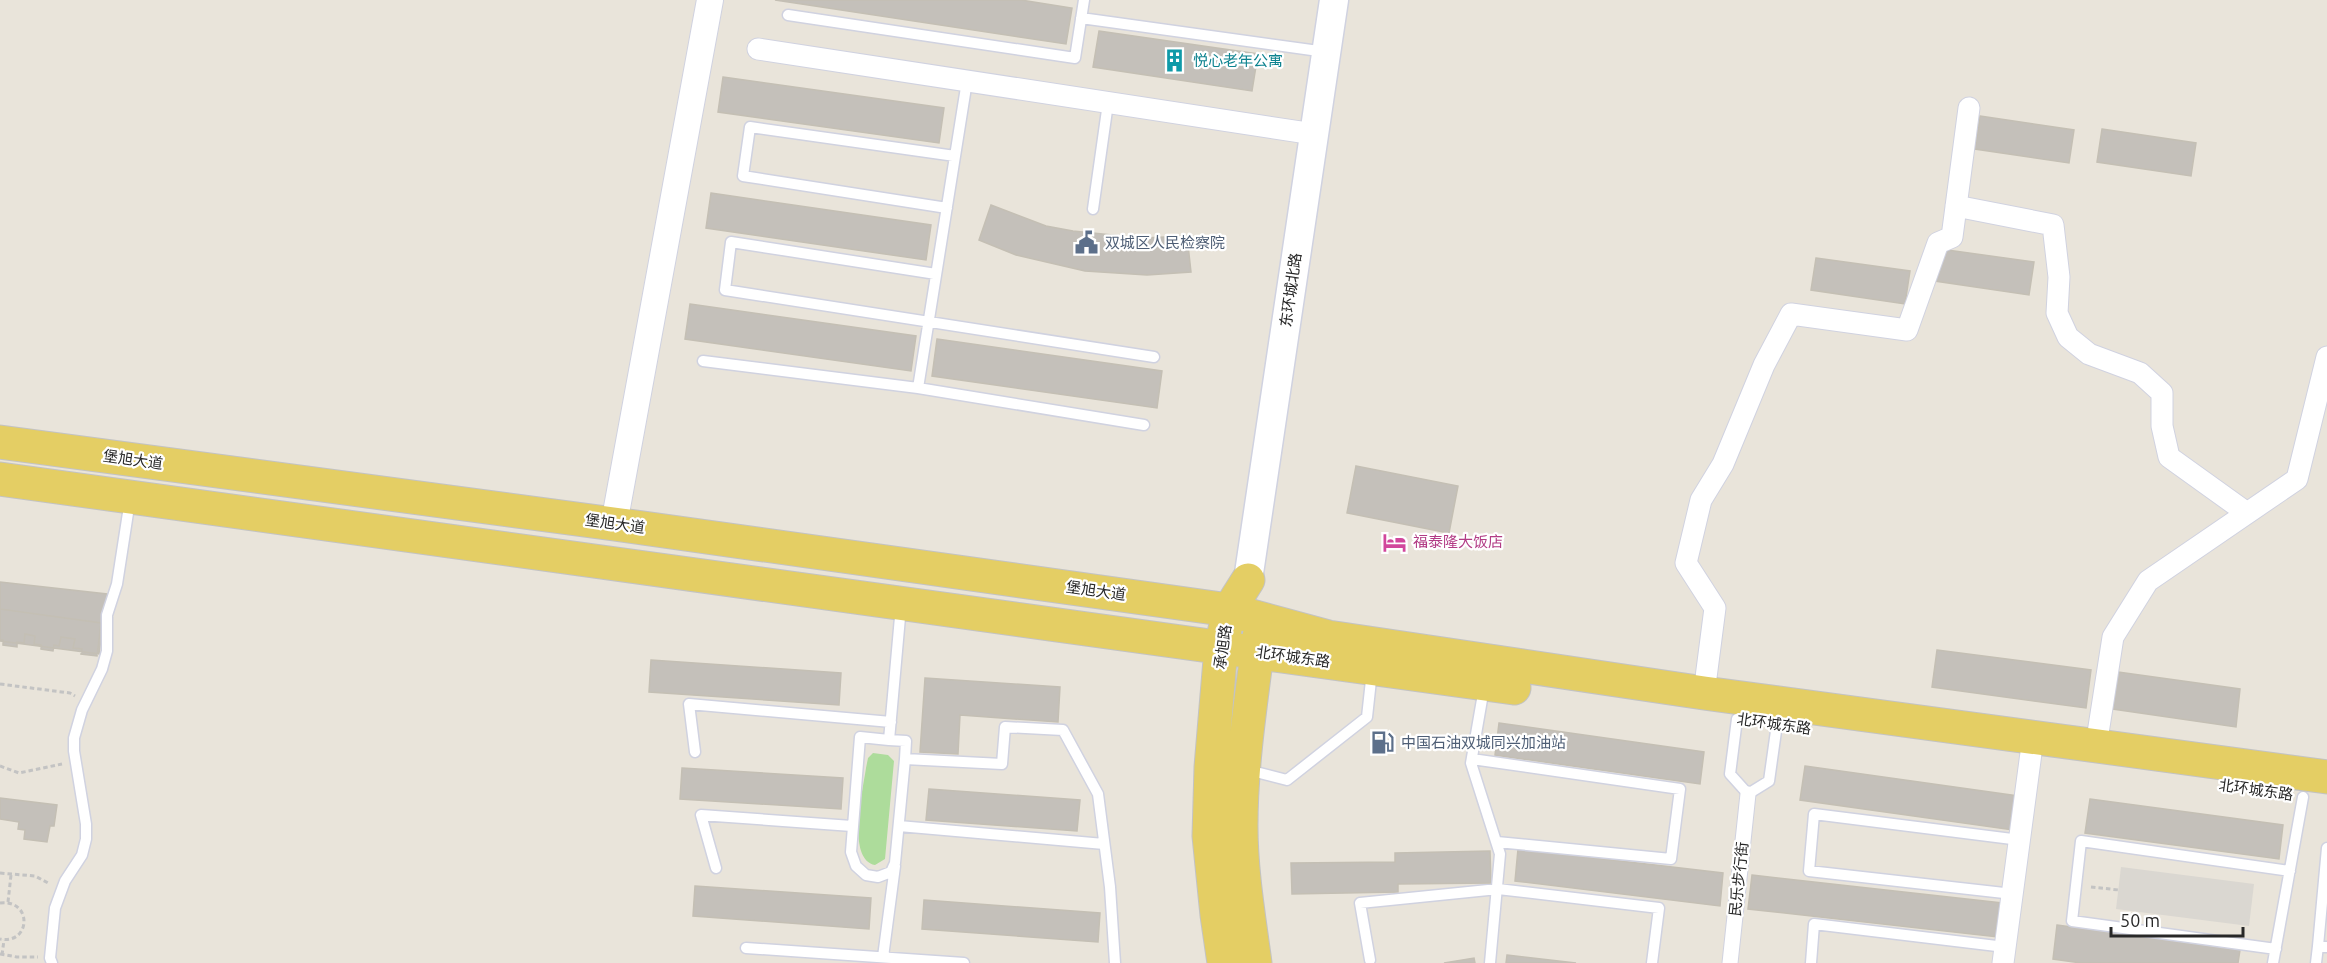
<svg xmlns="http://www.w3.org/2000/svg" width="2327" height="963" font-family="Ubuntu,'Noto Sans SC',sans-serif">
	<rect width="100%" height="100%" fill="#e9e4da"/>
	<!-- green -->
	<path fill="#addc9b" d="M873,753L888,755L894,761L885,859L875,865C846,859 863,790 866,768L868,758Z"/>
	<!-- plaza -->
	<path fill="#dad7d1" d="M2121,867L2254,884L2249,926L2116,909Z"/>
	<!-- building -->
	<path fill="#c4c0ba" stroke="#c4bfb4" stroke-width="1.5" d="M775,0H1021L1072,8L1066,44Z
		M1099,31L1258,54L1252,91L1093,67Z
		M723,77L944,108L939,143L718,112Z
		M1980,116L2074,130L2069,163L1975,149Z
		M2102,129L2196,143L2191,176L2097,162Z
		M711,193L931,225L926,260L706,228Z
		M991,205L1046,226L1073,231L1142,238L1187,236L1191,272L1147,275L1085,271L1016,255L979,240Z
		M1940,249L2034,262L2029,295L1935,281Z
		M1816,258L1910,271L1905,304L1811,290Z
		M690,304L916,336L911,371L685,339Z
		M937,339L1162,371L1157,408L932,376Z
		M1356,466L1458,486L1449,533L1347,513Z
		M0,582L107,594L99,654L0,641Z
		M0,609L101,623L97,656L81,654L82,649L73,648L75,639L61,637L59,646L54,645L53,651L41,649V645L34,644L35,636L25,634L24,643L17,642V647L3,645V640H0Z
		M1937,650L2091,670L2086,708L1932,687Z
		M651,660L841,673L839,705L649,692Z
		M2118,672L2240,689L2236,727L2113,709Z
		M925,678L1060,687L1058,722L960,715L958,754L920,752Z
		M1499,723L1704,752L1700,784L1495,755Z
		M1805,766L2018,796L2013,830L1800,800Z
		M682,768L843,778L841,809L680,799Z
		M929,789L1080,800L1077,831L926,820Z
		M0,798L57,805L54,826H50L47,842L24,839L25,830L18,829L19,822L0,819Z
		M2090,799L2283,825L2279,859L2085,833Z
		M1518,849L1723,873L1720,906L1515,881Z
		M1490,851L1491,883L1398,884V892L1292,894L1291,863L1395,862V853Z
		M1752,875L2002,903L1998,937L1748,909Z
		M695,886L871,898L869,929L693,916Z
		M924,900L1100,913L1098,942L922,929Z
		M2057,925L2240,950L2238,963H2081L2053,959Z
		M1507,955L1576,963H1506Z
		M1474,958L1475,963H1444Z"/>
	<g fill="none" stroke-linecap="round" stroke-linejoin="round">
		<defs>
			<path id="service" d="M788,15L1075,58L1084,0
				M1081,18L1326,52
				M947,208L743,176L750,127L955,156
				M1093,209L1108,103
				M936,274L731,242L725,290L1154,357
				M703,361L918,388L1144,425
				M918,388L967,81
				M1484,688L1471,763L1500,854L1490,963
				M1737,719L1730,774L1748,794L1769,781L1777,724
				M889,740L860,737L851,852L856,866L866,875L878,877L891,872L895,863L905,759L906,741L889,740L901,606
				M695,752L689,704L891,722
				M905,759L1002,764L1005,727L1063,730L1098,794L1110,887L1115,963
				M1472,759L1680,789L1671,859L1497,842
				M1248,770L1287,780L1367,717L1372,671
				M899,826L1104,844
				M716,868L701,815L852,826
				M2013,894L1809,871L1814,814L2020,840
				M2318,946L2327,848
				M746,948L964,963
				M2276,949L2072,921L2081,841L2290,871
				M883,957L895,866
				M1370,960L1360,903L1498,889L1659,908L1652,963
				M52,963L50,958L55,908L65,881L82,855L86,839V824L74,751V738L82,710L102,669L107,651V615L117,584L130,500
				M1811,963L1814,924L2005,947
				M2273,963L2303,797
				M2316,963L2318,946L2327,947"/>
			<path id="pedestrian" d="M1730,963L1748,794"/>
			<path id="minor" d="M758,49L1314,134
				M1956,206L2053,225L2059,277L2057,313L2068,337L2089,354L2140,373L2162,393V426L2169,457L2247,513
				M1704,693L1715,608L1686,563L1701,500L1723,464L1764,365L1791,314L1907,330L1938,243L1952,237L1969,108
				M2096,746L2113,637L2148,581L2297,479L2327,357
				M2003,963L2033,738"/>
			<path id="tertiary" d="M614,524L710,0"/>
			<path id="secondary" d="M1248,580L1334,0"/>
			<path id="primary" d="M0,442L614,524L1229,610L1328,637L1704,693L2327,777
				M0,479L1514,688
				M1224,963L1217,915L1209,836L1211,767L1221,648L1229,610L1248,580
				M1255,963C1249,918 1241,872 1241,826C1241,761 1252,695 1260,630"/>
		</defs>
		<!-- service casing -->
		<use href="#service" stroke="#d0d2e0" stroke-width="13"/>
		<!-- pedestrian casing -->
		<use href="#pedestrian" stroke="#d0d2e0" stroke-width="17"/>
		<!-- minor casing -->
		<use href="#minor" stroke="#d0d2e0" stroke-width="23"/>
		<!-- tertiary casing -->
		<use href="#tertiary" stroke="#d0d2e0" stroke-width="28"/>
		<!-- secondary casing -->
		<use href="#secondary" stroke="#d0d2e0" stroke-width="31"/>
		<!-- primary casing -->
		<use href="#primary" stroke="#c3c3c3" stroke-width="35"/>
		<!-- path -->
		<path stroke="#c3c3c3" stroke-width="3" stroke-dasharray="4.5 3" stroke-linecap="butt" d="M0,684L70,693L75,696
			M0,766L19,773L62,764
			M0,873L35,876L50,884
			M2091,887L2119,890
			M8,902L11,875
			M0,903C33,899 31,945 0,939
			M0,954L17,957H38
			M2,955L4,940"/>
		<!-- service -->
		<use href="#service" stroke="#fff" stroke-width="10"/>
		<!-- pedestrian -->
		<use href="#pedestrian" stroke="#fff" stroke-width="15"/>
		<!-- minor -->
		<use href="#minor" stroke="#fff" stroke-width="21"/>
		<!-- tertiary -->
		<use href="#tertiary" stroke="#fff" stroke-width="26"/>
		<!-- secondary -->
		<use href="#secondary" stroke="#fff" stroke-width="28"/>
		<!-- primary -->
		<use href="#primary" stroke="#e4ce64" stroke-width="33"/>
	</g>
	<!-- icons -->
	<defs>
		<symbol id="building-bare" viewBox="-9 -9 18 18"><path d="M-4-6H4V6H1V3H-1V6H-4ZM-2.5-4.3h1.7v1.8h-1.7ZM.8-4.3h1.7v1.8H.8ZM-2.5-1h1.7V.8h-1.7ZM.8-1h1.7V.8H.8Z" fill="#0f9aa8" stroke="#fff" stroke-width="2.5" paint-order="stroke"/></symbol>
		<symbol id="civic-bare" viewBox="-9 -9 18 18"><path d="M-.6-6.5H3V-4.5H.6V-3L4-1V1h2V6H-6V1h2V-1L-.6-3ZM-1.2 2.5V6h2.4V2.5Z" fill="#5c6f8a" stroke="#fff" stroke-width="2.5" paint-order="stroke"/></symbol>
		<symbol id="hotel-bare" viewBox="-9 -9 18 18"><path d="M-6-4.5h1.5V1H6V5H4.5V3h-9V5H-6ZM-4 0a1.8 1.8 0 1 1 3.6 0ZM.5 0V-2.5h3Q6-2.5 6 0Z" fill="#d1479c" stroke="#fff" stroke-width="2.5" paint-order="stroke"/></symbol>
		<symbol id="fuel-bare" viewBox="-9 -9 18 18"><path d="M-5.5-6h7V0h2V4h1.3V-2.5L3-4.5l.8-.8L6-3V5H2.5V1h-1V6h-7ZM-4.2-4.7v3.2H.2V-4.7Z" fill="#5c6f8a" stroke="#fff" stroke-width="2.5" paint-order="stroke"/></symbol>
	</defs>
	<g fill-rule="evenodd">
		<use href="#building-bare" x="1158" y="44" width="33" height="33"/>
		<use href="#civic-bare" x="1070" y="226" width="33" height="33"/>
		<use href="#hotel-bare" x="1378" y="526" width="33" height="33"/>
		<use href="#fuel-bare" x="1366" y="726" width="33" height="33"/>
	</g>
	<g text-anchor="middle" stroke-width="4.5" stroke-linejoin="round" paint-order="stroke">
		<!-- culture labels -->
		<g font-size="15" fill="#0d838f" stroke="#fff" text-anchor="start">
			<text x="1193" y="66">悦心老年公寓</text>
		</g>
		<!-- service labels -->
		<g font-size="15" fill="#4e5e75" stroke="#fff" text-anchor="start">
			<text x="1105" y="248">双城区人民检察院</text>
			<text x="1401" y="748">中国石油双城同兴加油站</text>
		</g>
		<!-- street labels -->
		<g font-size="15" fill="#282828" stroke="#fff">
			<text transform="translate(1291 290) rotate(-82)" y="5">东环城北路</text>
			<text transform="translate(133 460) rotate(8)" y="5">堡旭大道</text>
			<text transform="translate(615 524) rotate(8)" y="5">堡旭大道</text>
			<text transform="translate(1096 591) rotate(8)" y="5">堡旭大道</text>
			<text transform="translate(1223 647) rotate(-82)" y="5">承旭路</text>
			<text transform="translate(1293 657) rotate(8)" y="5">北环城东路</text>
			<text transform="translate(1774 724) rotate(8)" y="5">北环城东路</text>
			<text transform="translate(2256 790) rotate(8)" y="5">北环城东路</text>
			<text transform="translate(1739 879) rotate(-84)" y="5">民乐步行街</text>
		</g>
		<!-- hotel labels -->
		<g font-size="15" fill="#b23c85" stroke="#fff" text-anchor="start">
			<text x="1413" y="547">福泰隆大饭店</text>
		</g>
	</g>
	<!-- scale -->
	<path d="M2111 927v9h132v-9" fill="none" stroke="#282828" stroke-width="3"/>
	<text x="2120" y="927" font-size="18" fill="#282828" stroke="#ffffff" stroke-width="4.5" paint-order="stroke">50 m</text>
</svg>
